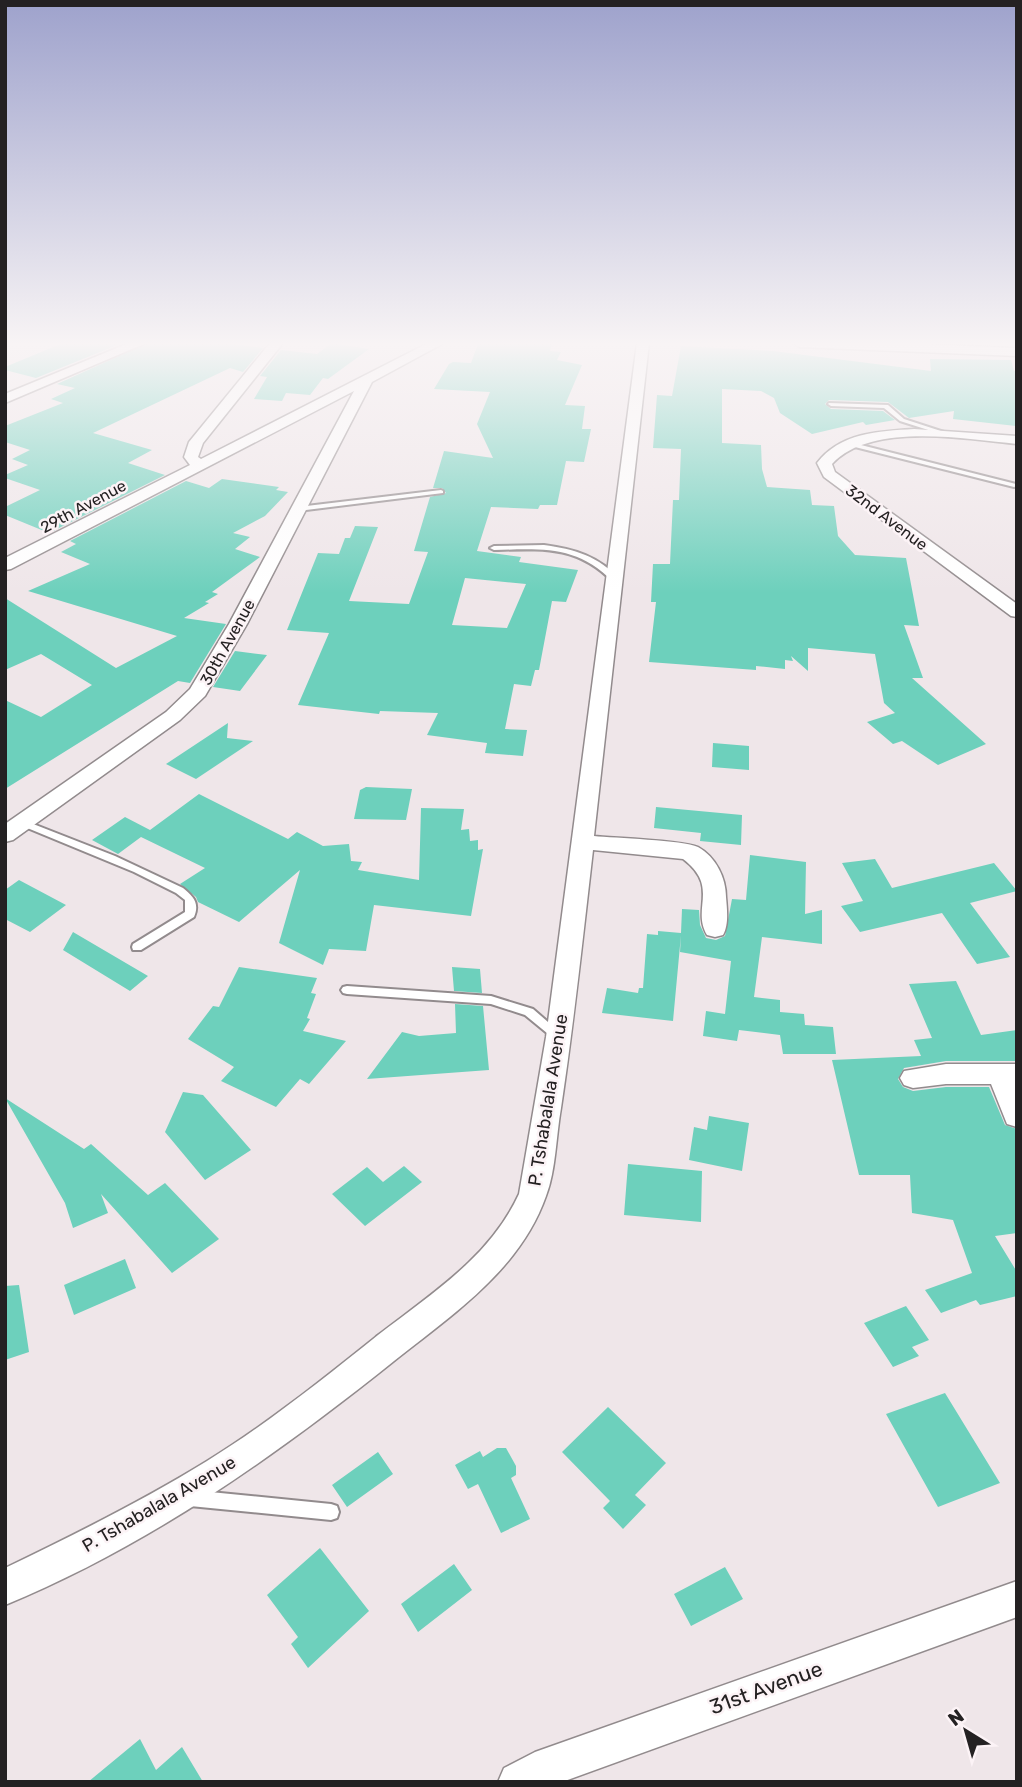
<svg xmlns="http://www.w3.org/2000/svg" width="1022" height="1787" font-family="Rubik,sans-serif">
	<rect width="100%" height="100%" fill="#efe6e9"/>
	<!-- building -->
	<path fill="#6dd0bc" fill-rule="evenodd" d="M63,343H122L36,378L5,370V367Z
		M148,343H225L263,348L243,372L230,368L93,433L152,450L128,463L165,475L49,533L5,515V507L40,490L5,478V475L28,465L12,459L30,450L5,442V426L63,403L51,399L75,388L57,384Z
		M332,343L369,349L328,379L323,378L310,395L286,393L282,401L254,399L267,377L260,376L281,350L317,354Z
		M552,343L550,351L561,352L557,360L582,365L565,405L585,406L582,429H591L584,462L566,461L557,505H540L538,509L491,507L477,551L521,557L519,562L578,570L566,602L552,601L539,670H535L531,686L514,684L505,729L527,730L523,756L485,753L487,743L427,735L438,713L380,711L379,714L298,705L329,633L287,630L318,553L339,554L345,538H350L355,526L378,527L349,601L409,604L428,552L414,551L430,497L446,493L442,488H433L444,451L493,458L477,424L490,392L434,389L449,364L453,362L471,363L478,344L481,343ZM465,578L526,584L507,628L452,625Z
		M681,346L773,351L931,371L930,359L1011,360L1014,371H1017L1016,426L953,419L954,411L909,418L888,402L829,400L825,404L831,409L883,411L895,420L866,425L863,422L812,434L780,413L774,398L761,391L722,389V443L761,445L762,469L767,487L810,490L812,505L834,506L838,536L855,555L906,558L919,626L904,625L923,678H912L986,744L938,765L902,741L893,744L867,722L895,713L884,703L875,654L808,648V671L791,656L793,661L785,660V669L756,666V670L649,662L656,602H651L653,564H670L673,500H679L681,449L653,448L657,395L672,396Z
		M222,479L279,487L276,490L288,492L265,516L233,533L250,537L235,549L260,557L212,592L218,594L205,602L209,603L184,618L226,624L190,683L178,681L5,789V700L41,717L92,685L41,654L5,670V598L116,668L177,636L28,591L90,564L61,552L76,544L70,541L186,481L209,488Z
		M235,651L267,655L240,691L213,687Z
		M228,723L227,738L253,741L196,779L166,764Z
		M713,743L749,746V770L712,767Z
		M366,787L412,789L406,820L354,819L360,790Z
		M199,794L288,839L297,832L323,846L349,844L351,861L362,862L358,870L419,880L421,808L464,809L461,830L469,829L470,841L478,840V850L483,849L471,916L374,905L366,951L329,949L323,965L279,943L300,870L239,922L198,902L196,897L180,884L205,868L141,837L118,854L92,840L125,817L150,830Z
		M656,807L742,815L741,845L700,841L701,833L654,828Z
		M750,855L806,862L805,914L822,910V944L762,937L754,997L780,1000V1012L804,1014L805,1025L833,1027L836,1054H783L780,1035L739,1030L737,1041L703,1036L706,1011L725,1014L731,961L680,952L681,935L673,1021L602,1013L607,988L638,993L639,988H643L647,934L658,935V931L681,933L682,909L699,910L700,925L706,938L716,940L725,936L732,899L746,900Z
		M875,859L892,888L994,863L1017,891L970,903L1010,957L977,964L942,913L860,932L841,906L863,901L842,863Z
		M19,880L66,905L30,932L5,919V890Z
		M73,932L148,976L130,991L63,950Z
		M239,967L317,978L311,993L316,994L307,1018L310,1019L303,1031L346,1041L309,1084L300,1079L276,1107L221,1081L234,1067L188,1039L213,1006L219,1007Z
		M452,967L480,969L482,993L454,991Z
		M956,981L981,1035L1017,1030V1061H946L904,1068L898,1079L903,1087L913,1091L946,1087H989L1005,1125L1017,1129V1233L995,1236L1017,1272V1296L980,1305L976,1300L941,1313L925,1290L972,1273L953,1220L912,1213L910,1175H859L832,1060L921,1056L914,1040L932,1038L909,984Z
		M455,1004L483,1006L489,1070L367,1079L402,1032L419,1036L456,1033Z
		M183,1092L203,1095L251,1150L205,1180L165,1132Z
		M5,1098L84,1149L91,1144L148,1195L165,1183L219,1239L172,1273L101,1194L108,1213L73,1228L65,1203Z
		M709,1116L749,1123L742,1171L689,1160L694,1127L707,1130Z
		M628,1164L702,1171L701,1222L624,1215Z
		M404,1166L422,1182L365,1226L332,1194L367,1167L383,1182Z
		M125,1259L136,1288L74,1315L64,1285Z
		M19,1285L29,1352L5,1360V1286Z
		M906,1306L929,1340L912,1347L919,1356L893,1367L864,1323Z
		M945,1393L1000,1483L938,1507L886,1414Z
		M608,1407L666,1463L635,1495L646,1505L623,1529L603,1508L610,1501L562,1452Z
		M497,1448H506L516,1466V1475L511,1478L530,1519L501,1533L478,1484L468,1489L455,1465L480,1451L483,1457Z
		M378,1452L393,1474L347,1507L332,1485Z
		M320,1548L369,1611L308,1668L291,1644L298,1637L267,1595Z
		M454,1564L472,1590L418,1632L401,1604Z
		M725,1567L743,1599L691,1626L674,1594Z
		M140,1739L156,1770L182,1747L203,1782H88Z"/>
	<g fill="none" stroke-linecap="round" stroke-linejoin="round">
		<defs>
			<path id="service" d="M829,403L888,405L904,419L947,433L944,435L900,421L884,408L831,406L828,404Z
				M849,442L1016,484L1017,486L1014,487L847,445V443Z
				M441,490L443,491V493L298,511L294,509L298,507Z
				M544,545C574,549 599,556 620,580L616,582H613C577,545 542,549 494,550L490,548L494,546Z
				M23,820L115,856L183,888C193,896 200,903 194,917L141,950H133L132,947L133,944L185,912V900L176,893L134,872L20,825L18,823Z
				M347,986L491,996L533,1009L563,1035L561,1038H553L525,1015L491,1004L347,994L343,993L341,990L343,987Z
				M190,1490L331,1504L337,1506L339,1512L337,1518L331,1520L190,1506L184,1504L182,1498L184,1492Z"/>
			<path id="minor" d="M129,343H146L5,403V394Z
				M270,343H283L203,443L198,457L201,459L428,343H444L372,382L247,624L205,696L180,720L13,840L5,842V824L166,712L190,689L229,624L354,391L11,569L5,570V558L190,465L184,457L189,442Z
				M637,343H649L594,836C614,838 683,840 698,847C716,857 726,878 726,897C727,909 729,925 723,935L715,937L707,935C691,908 720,887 683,859L593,850C583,936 574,1022 561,1108C556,1136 556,1170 546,1196C520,1270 453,1314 394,1361C274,1457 148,1546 5,1605V1568C74,1535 142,1501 207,1461C267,1424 323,1379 378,1335C431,1294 490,1257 519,1194L546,1037Z
				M793,343H892L1017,348V356L799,347Z
				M914,429L1017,436V444C964,439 871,422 832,464L835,472L1017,604V617L1011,616L824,477L817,463C840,433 878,431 914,429Z
				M946,1064H1017V1127L1007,1124L991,1084H946L913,1088L904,1085L900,1078L904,1071Z
				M1017,1581V1617L562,1782H498L504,1768L535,1752Z"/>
		</defs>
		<!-- service casing -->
		<use href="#service" stroke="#928b8d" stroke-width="4"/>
		<!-- minor casing -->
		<use href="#minor" stroke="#928b8d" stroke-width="3"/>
		<!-- service -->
		<use href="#service" fill="#fff" fill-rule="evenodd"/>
		<!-- minor -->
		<use href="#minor" fill="#fff" fill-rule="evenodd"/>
	</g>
	<!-- sky -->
	<linearGradient id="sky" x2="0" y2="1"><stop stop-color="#9ea2cc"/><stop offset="0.58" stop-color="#f8f4f5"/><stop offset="1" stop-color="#f8f4f5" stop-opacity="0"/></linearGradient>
	<rect width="1022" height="593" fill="url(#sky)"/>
	<g text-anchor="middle" stroke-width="5" stroke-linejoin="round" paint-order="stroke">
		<!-- far-street labels -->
		<g font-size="16" fill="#242122" stroke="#fcf3f6">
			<text transform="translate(83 506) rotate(-28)" y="6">29th Avenue</text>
			<text transform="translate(887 517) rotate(37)" y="6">32nd Avenue</text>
			<text transform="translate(227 642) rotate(-61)" y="6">30th Avenue</text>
		</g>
		<!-- street labels -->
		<g font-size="18" fill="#242122" stroke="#fcf3f6">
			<text transform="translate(548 1100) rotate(-81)" y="6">P. Tshabalala Avenue</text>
			<text transform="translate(159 1504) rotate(-30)" y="6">P. Tshabalala Avenue</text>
		</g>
		<!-- near-street labels -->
		<g font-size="21" fill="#242122" stroke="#fcf3f6">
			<text transform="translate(766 1688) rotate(-20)" y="7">31st Avenue</text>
		</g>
	</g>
	<!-- border -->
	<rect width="1022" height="1787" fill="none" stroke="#242122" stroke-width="14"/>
	<!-- north arrow -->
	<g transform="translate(966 1731) rotate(323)" stroke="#fcf3f6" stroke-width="5" paint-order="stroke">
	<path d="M0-5L12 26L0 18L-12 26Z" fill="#242122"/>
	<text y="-10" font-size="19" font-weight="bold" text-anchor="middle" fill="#242122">N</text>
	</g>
</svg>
